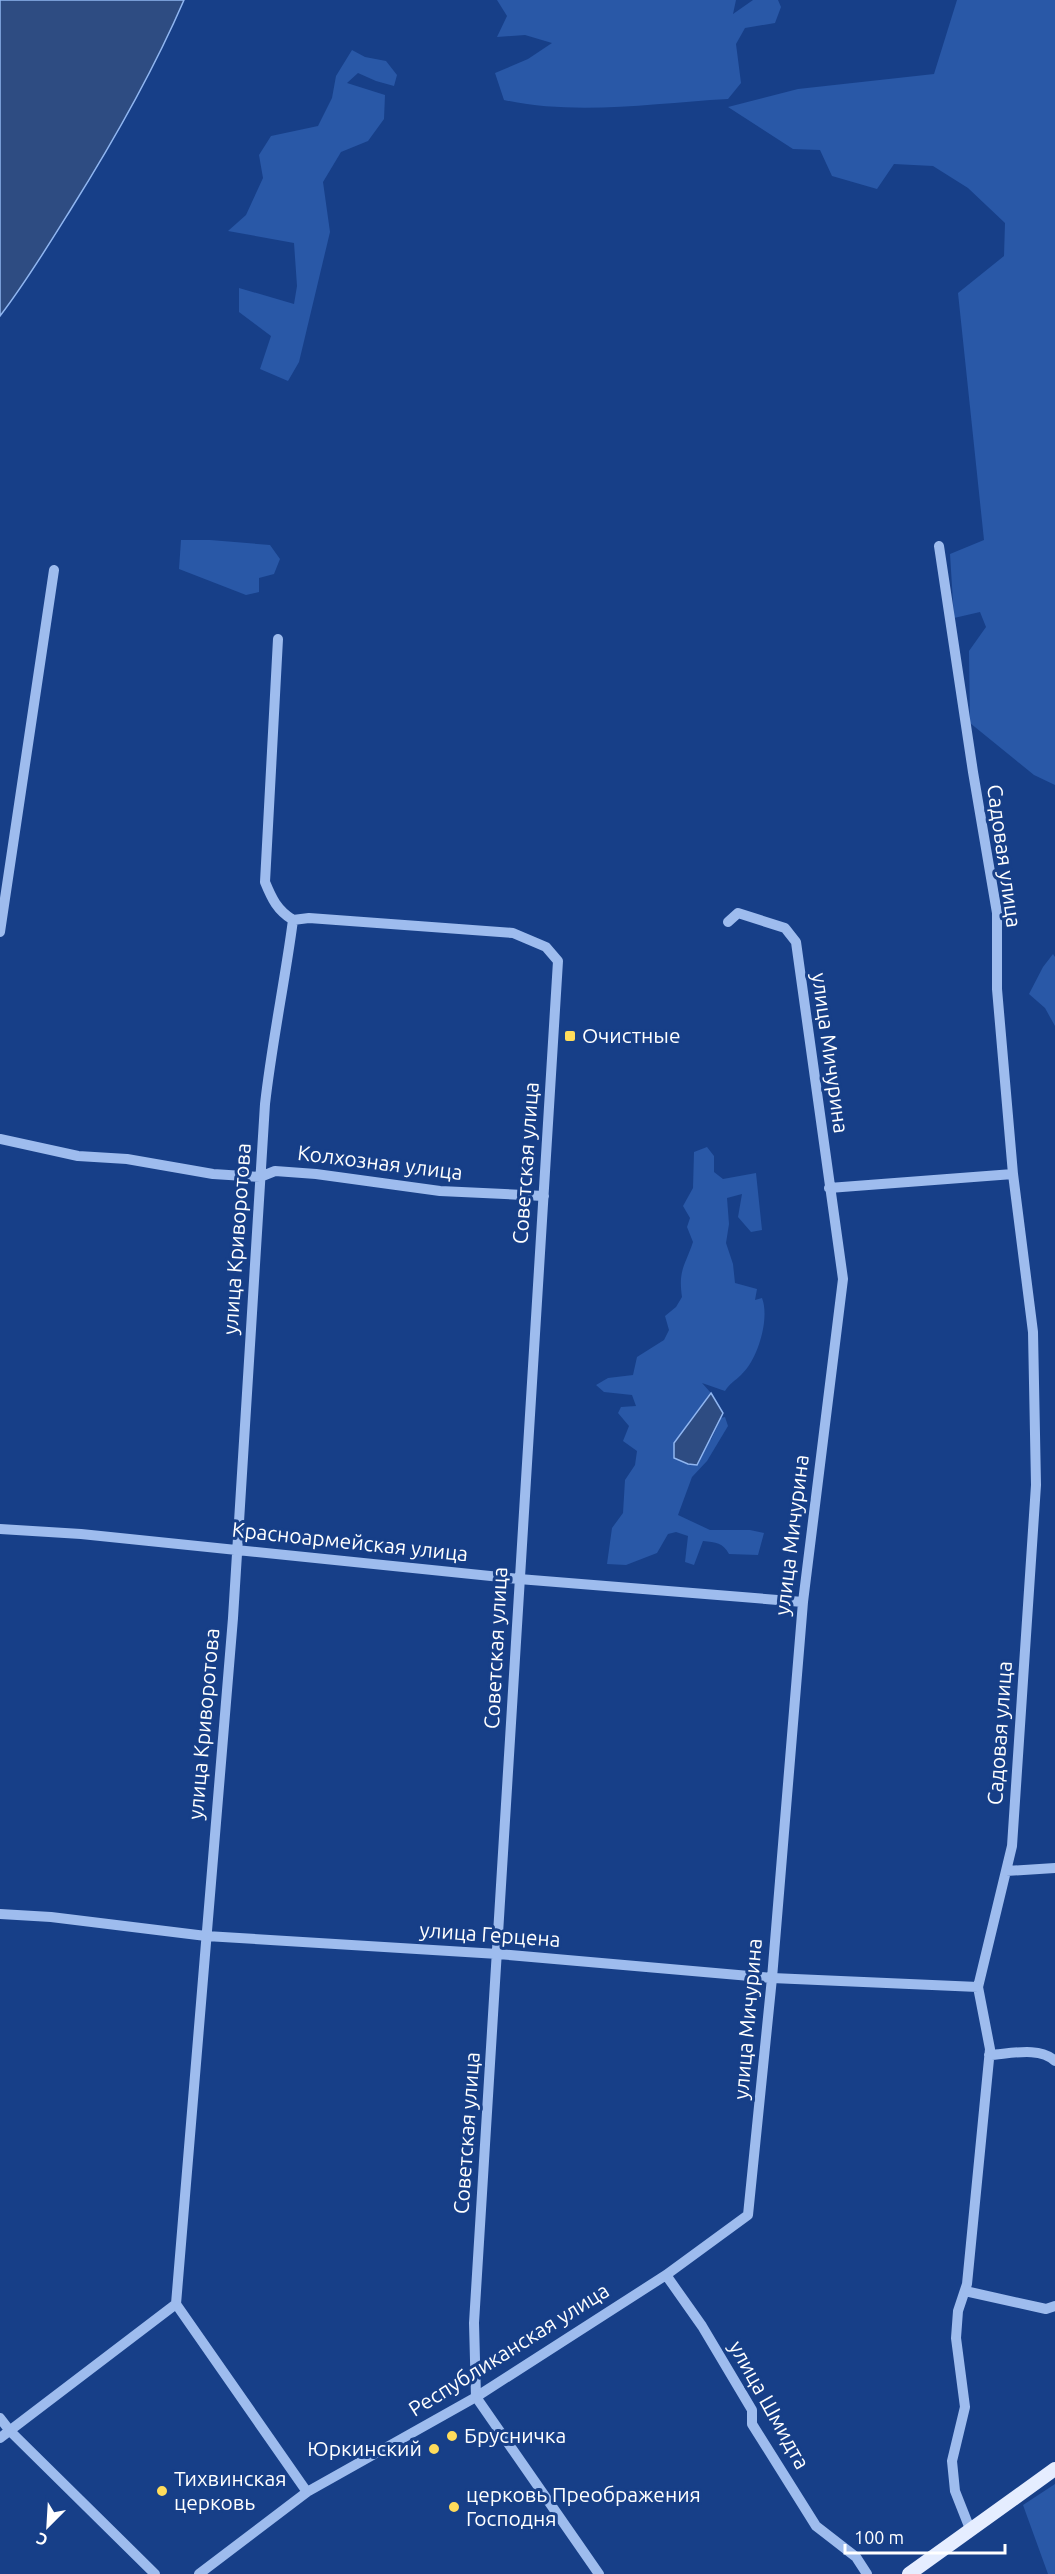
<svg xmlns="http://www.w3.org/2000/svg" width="1055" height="2574" font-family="Ubuntu,sans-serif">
	<rect width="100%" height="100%" fill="#173f88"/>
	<!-- green -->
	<path fill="#2958a7" d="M497,0H736L733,14L753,0H778L781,7L775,23L745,28L736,44L741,83L728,99C654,103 577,116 504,100L495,73L528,59L552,43L525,35L497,37L507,16Z
		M957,0H1055V785L1034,775L970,723L969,651L986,627L980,612L954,618L950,554L984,540L958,293L1004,256L1005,223L968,188L933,166L894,164L877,189L832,176L820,150L793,149L728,107L798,89L934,74Z
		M352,50L365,57L386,61L397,75L394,86L376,81L358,73L347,83L385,95L384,119L368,141L341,152L323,182L330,232L299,362L288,381L260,369L271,336L239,312V288L294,304L297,286L294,243L228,231L246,215L263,178L259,155L271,136L318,126L332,98L336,76Z
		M181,540H210L270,545L280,559L274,574L259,578V592L246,595L179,569Z
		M1053,954L1055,957V1026L1045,1008L1029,994L1043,967Z
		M707,1147L714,1156V1172L723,1179L756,1173L762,1230L751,1232L738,1217L742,1194L727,1198L729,1224L726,1243L733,1264L735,1283L757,1289L755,1300L762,1298C770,1318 758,1360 741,1375C735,1381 730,1383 725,1391L702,1383L711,1393L688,1423L711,1440L721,1418L725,1417L728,1426L707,1461L692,1477L678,1515L710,1530H750L764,1533L758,1555L729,1554C723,1543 716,1542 703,1541L694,1565L685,1562L688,1536L676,1532L668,1534L657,1553L626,1565L607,1564L612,1528L623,1513L625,1480L635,1465L637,1451L623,1441L629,1426L618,1413L621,1407L636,1406L632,1395L604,1392L596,1385L608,1378L633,1375L637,1357L664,1340L669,1330L665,1316L676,1307L682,1297C678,1270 685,1266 693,1242L687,1227L690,1218L683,1206L693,1188L694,1152Z
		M1055,2484V2574H1048L1023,2505Z"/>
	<!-- water -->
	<path fill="#2e4c82" stroke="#90b6f1" stroke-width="1.5" d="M0,0H184C152,74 113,142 71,209C48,246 26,282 0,316Z
		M711,1393L723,1413L697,1465L688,1464L674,1458V1443Z"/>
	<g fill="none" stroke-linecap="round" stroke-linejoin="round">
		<!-- minor -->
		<path stroke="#9ebcee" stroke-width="10" d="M939,546L973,772L997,913V989L1013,1174L1033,1332L1036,1485L1012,1846L978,1987L990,2049L967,2284L958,2311L956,2338L965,2407L952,2461L955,2491L970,2529
			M278,639L265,882C272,899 277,910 293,920
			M293,920L309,918L513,933L546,947L558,961L474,2323L476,2397L599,2574
			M293,920C285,981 272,1042 265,1104L233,1618L176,2304L307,2492
			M0,932L54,570
			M0,1139L78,1156L127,1159L213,1174L260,1177L275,1171L316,1174L440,1191L544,1196
			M829,1188L1013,1174
			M0,1529L81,1534L519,1579L803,1602
			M1006,1871L1055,1868
			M0,1914L51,1917L206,1936L498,1954L772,1978L978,1987
			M989,2055C1009,2054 1040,2046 1055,2061
			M666,2275L702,2326L752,2410V2424L816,2526L856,2557L867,2574
			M965,2291L1046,2309L1055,2306
			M0,2418L10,2431L155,2574
			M0,2438L176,2304
			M199,2574L307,2492L476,2397L666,2275L748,2215L772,1978L803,1602L843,1279L796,942L785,928L738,913L728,922"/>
		<!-- major -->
		<path stroke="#e5edff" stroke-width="14" d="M909,2574L1055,2469"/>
	</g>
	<!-- markers -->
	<g fill="#ffdc5b" stroke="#173f88" stroke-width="2">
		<rect x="564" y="1030" width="12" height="12" rx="3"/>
		<circle cx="452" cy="2436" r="6"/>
		<circle cx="434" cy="2449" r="6"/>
		<circle cx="162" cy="2491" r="6"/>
		<circle cx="454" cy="2507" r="6"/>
	</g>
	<g text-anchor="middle" stroke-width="6" stroke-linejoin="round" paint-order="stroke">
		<!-- street labels -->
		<g font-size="21" fill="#fff" stroke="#173f88">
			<text transform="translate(1004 856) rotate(82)" y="7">Садовая улица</text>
			<text transform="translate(830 1053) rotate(82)" y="7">улица Мичурина</text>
			<text transform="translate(380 1163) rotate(7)" y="7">Колхозная улица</text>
			<text transform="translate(526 1163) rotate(-86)" y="7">Советская улица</text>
			<text transform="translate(237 1239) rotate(-86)" y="7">улица Криворотова</text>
			<text transform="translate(792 1535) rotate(-83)" y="7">улица Мичурина</text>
			<text transform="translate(350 1542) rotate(6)" y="7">Красноармейская улица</text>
			<text transform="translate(496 1648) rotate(-87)" y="7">Советская улица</text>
			<text transform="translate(204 1724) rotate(-85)" y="7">улица Криворотова</text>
			<text transform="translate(1000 1733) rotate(-86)" y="7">Садовая улица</text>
			<text transform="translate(490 1935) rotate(4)" y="7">улица Герцена</text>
			<text transform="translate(748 2019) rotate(-85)" y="7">улица Мичурина</text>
			<text transform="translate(467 2133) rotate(-86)" y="7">Советская улица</text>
			<text transform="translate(509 2350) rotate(-32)" y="7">Республиканская улица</text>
			<text transform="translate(769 2405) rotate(61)" y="7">улица Шмидта</text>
		</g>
		<!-- poi labels -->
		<g font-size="21" fill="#fff" stroke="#173f88" text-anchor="start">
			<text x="582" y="1043">Очистные</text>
			<text x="464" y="2443">Брусничка</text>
			<text x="422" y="2456" text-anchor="end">Юркинский</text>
			<text x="174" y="2486">Тихвинская<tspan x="174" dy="24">церковь</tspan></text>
			<text x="466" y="2502">церковь Преображения<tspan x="466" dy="24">Господня</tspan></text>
		</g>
	</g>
	<!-- north arrow -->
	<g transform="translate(48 2526) rotate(204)" stroke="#173f88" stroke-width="4.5" paint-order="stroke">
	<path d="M0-4.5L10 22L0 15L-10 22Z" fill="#ffffff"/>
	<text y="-9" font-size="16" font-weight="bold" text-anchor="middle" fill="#ffffff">С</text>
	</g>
	<!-- scale -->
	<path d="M845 2544v9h160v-9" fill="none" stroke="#ffffff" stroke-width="3"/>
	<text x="854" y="2544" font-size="18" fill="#ffffff" stroke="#173f88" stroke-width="4.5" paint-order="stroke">100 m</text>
</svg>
